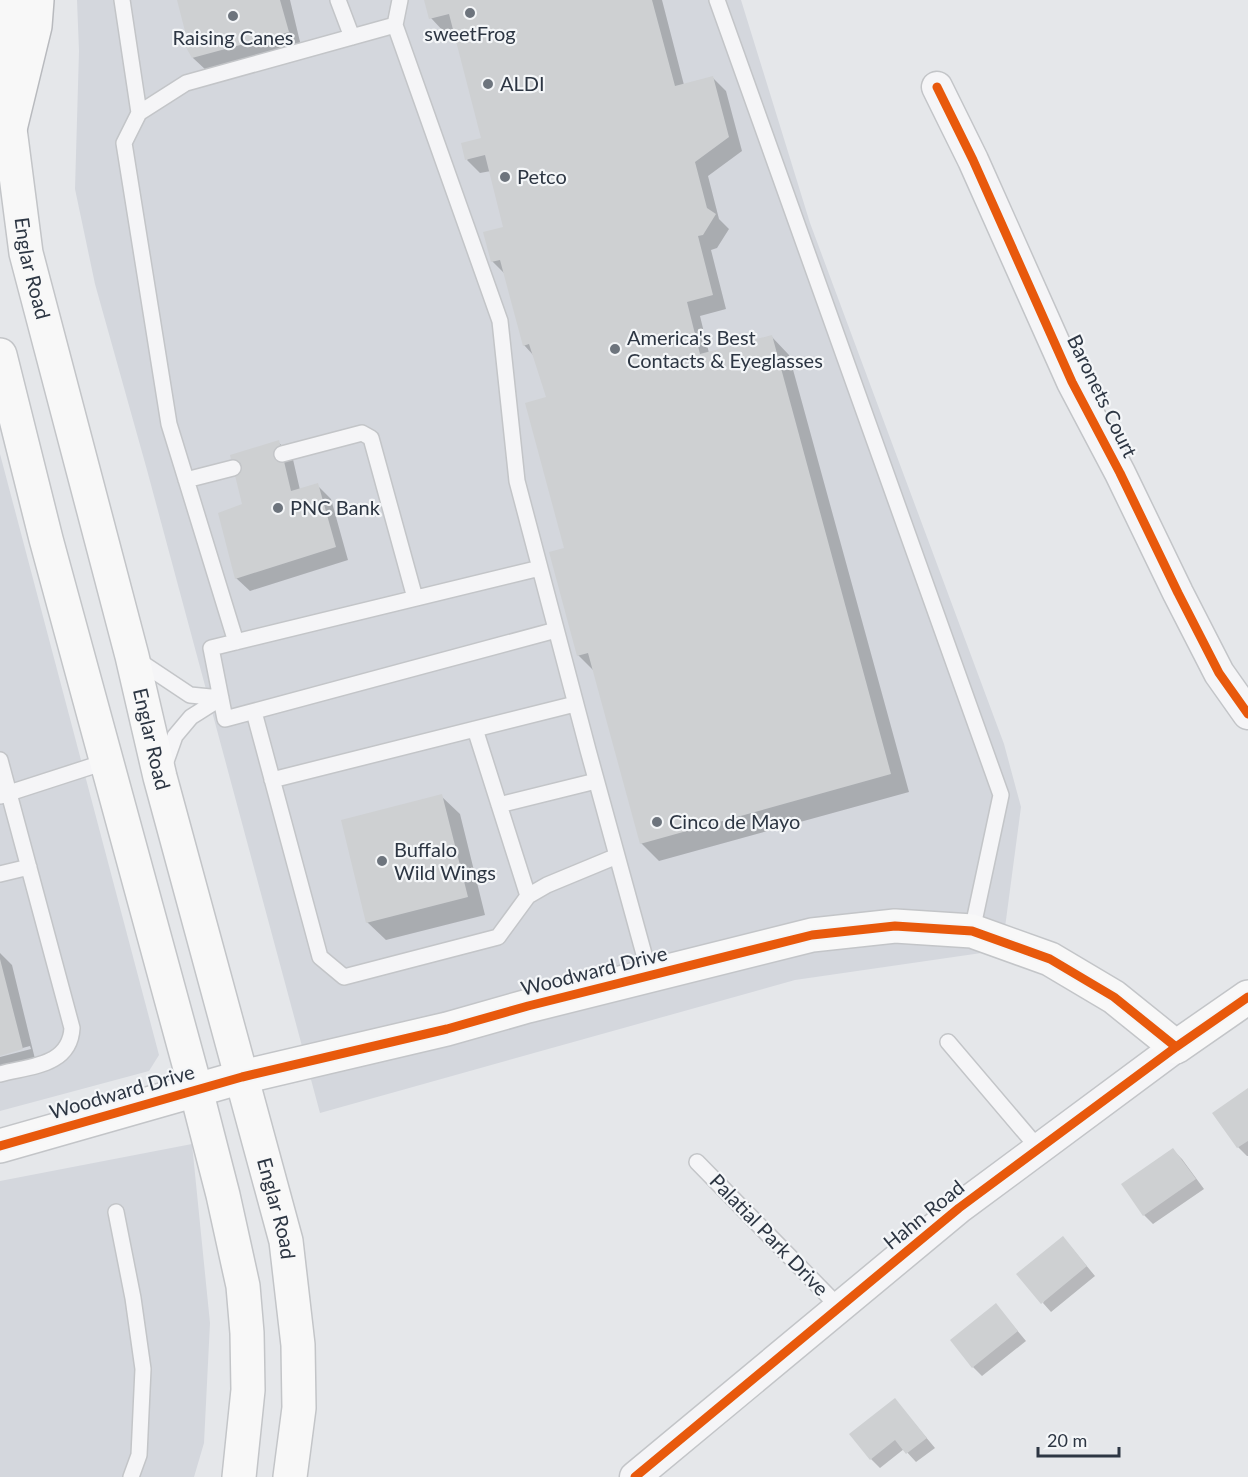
<svg xmlns="http://www.w3.org/2000/svg" width="1248" height="1477" font-family="Lato,sans-serif">
	<rect width="100%" height="100%" fill="#e5e7ea"/>
	<!-- built -->
	<path fill="#d4d7dd" d="M77,0H741L810,223L1004,744L1021,807L1002,950L795,980L320,1113L147,470L95,284L75,189L79,51Z
		M0,454L159,1055L149,1071L0,1111Z
		M192,1144L210,1323L204,1443L194,1477H0V1181Z"/>
	<!-- shadow -->
	<path fill="#0003" d="M179,0H290L301,46L207,71L193,58Z
		M426,0H662L684,85L713,78L726,91L742,151L708,176L719,219L729,229L717,248L711,250L726,309L700,316L709,353L771,336L789,355L909,792L659,861L641,843L594,671L578,655L548,398L534,356L524,345L505,274L492,261L505,228L491,171L480,173L467,160L482,139L454,29L444,32L431,18Z
		M278,442L292,455L300,490L317,485L331,499L348,560L250,591L236,578L244,505Z
		M441,796L460,814L485,915L386,940L367,922Z
		M0,953L12,965L36,1063L0,1073V1057L31,1049L30,1046L0,1054Z
		M1248,1090V1156H1247L1238,1147Z
		M1173,1150L1182,1159L1204,1189L1153,1224L1144,1215L1123,1185Z
		M1071,1247L1095,1276L1051,1312L1043,1303Z
		M996,1305L1026,1341L982,1376L973,1367Z
		M895,1400L935,1448L916,1462L904,1449L880,1468L871,1459Z"/>
	<!-- building -->
	<path fill="#ced0d2" d="M177,0H280L289,32L192,58L183,42L187,39Z
		M424,0H652L675,86L713,76L729,137L695,162L707,208L716,214L703,235L698,236L713,295L687,302L700,354L772,335L891,774L640,844L588,653L577,656L549,552L564,548L525,403L546,397L529,344L523,346L500,260L491,262L483,232L503,227L485,155L465,160L461,143L481,138L449,14L429,19Z
		M279,440L291,491L318,483L336,547L235,579L218,513L242,504L230,455Z
		M442,794L468,897L366,923L341,820Z
		M0,959L23,1049L0,1056Z
		M1248,1088V1141L1237,1148L1212,1113Z
		M1173,1148L1196,1179L1143,1216L1121,1184Z
		M1063,1236L1087,1266L1041,1304L1016,1274Z
		M996,1303L1018,1331L972,1368L950,1340Z
		M895,1398L927,1438L906,1454L895,1440L870,1460L849,1434Z"/>
	<g fill="none" stroke-linecap="round" stroke-linejoin="round">
		<defs>
			<path id="lane" d="M122,0L139,113
				M338,0L352,37
				M400,0L395,25L500,321L517,481L588,750L650,976
				M717,0L1001,795L972,931
				M282,454L362,433L371,438L415,598
				M186,480L233,468
				M540,568L211,648L225,719L556,630
				M236,642L169,424L124,143L139,113L186,83L395,25
				M136,659L190,695L221,698
				M254,712L320,957L344,977L498,937L528,896L547,885L617,856
				M475,729L528,896
				M0,760L72,1028C70,1066 30,1066 0,1074
				M164,767L175,736L191,717L221,698
				M272,780L575,704
				M0,796L108,761
				M499,805L596,781
				M0,874L29,867
				M948,1042L1039,1149
				M697,1162L840,1308
				M116,1212L133,1298L143,1369L139,1455L131,1477"/>
			<path id="street" d="M937,87L973,160L1072,382L1120,473L1178,593L1219,673L1248,714
				M635,1477L959,1208L1176,1047"/>
			<g id="secondary">
				<path id="s1" d="M8,0L10,129L26,253L132,656L160,777L286,1241L298,1345L299,1408L290,1477"/>
				<path d="M0,355L46,539L196,1090L223,1195L243,1286L247,1333L248,1390L239,1477"/>
				<path d="M0,1146L242,1077L447,1029L528,1006L812,935L895,926L972,931L1050,959L1114,997L1176,1047L1248,997"/>
			</g>
			<path id="highway" d="M10,129L35,26L37,0"/>
		</defs>
		<!-- lane casing -->
		<use href="#lane" stroke="#c3c5c8" stroke-width="18"/>
		<!-- street casing -->
		<use href="#street" stroke="#c3c5c8" stroke-width="33"/>
		<!-- secondary casing -->
		<use href="#secondary" stroke="#c3c5c8" stroke-width="36"/>
		<!-- highway casing -->
		<use href="#highway" stroke="#b8babe" stroke-width="36"/>
		<!-- lane -->
		<use href="#lane" stroke="#f5f5f7" stroke-width="15"/>
		<!-- street -->
		<use href="#street" stroke="#f5f5f7" stroke-width="30"/>
		<!-- secondary -->
		<use href="#secondary" stroke="#f8f8f8" stroke-width="33"/>
		<!-- highway -->
		<use href="#highway" stroke="#f8f8f8" stroke-width="33"/>
		<defs>
			<path id="cycleway" d="M937,87L973,160L1072,382L1120,473L1178,593L1219,673L1248,714
				M0,1146L242,1077L447,1029L528,1006L812,935L895,926L972,931L1050,959L1114,997L1176,1047
				M635,1477L959,1208L1176,1047L1248,997"/>
		</defs>
		<!-- cycleway casing -->
		<use href="#cycleway" stroke="#f4f6f8" stroke-width="13"/>
		<!-- cycleway -->
		<use href="#cycleway" stroke="#e8590c" stroke-width="9"/>
	</g>
	<!-- markers -->
	<g fill="#6d747d" stroke="#f4f6f8" stroke-width="2">
		<circle cx="470" cy="13" r="6"/>
		<circle cx="233" cy="16" r="6"/>
		<circle cx="488" cy="84" r="6"/>
		<circle cx="505" cy="177" r="6"/>
		<circle cx="615" cy="349" r="6"/>
		<circle cx="278" cy="508" r="6"/>
		<circle cx="657" cy="822" r="6"/>
		<circle cx="382" cy="861" r="6"/>
	</g>
	<g text-anchor="middle" stroke-width="4.5" stroke-linejoin="round" paint-order="stroke">
		<!-- poi labels -->
		<g font-size="20" fill="#2d3643" stroke="#f4f6f8" text-anchor="start">
			<text x="470" y="41" text-anchor="middle">sweetFrog</text>
			<text x="233" y="45" text-anchor="middle">Raising Canes</text>
			<text x="500" y="91">ALDI</text>
			<text x="517" y="184">Petco</text>
			<text x="627" y="345">America's Best<tspan x="627" dy="23">Contacts &amp; Eyeglasses</tspan></text>
			<text x="290" y="515">PNC Bank</text>
			<text x="669" y="829">Cinco de Mayo</text>
			<text x="394" y="857">Buffalo<tspan x="394" dy="23">Wild Wings</tspan></text>
		</g>
		<!-- street labels -->
		<g font-size="20" fill="#2d3643" stroke="#f4f6f8">
			<text dy="7" stroke="none"><textPath href="#s1" startOffset="270">Englar Road</textPath></text>
			<text transform="translate(1102 396) rotate(64)" y="7">Baronets Court</text>
			<text dy="7" stroke="none"><textPath href="#s1" startOffset="756">Englar Road</textPath></text>
			<text transform="translate(594 971) rotate(-14)" y="7">Woodward Drive</text>
			<text transform="translate(122 1092) rotate(-16)" y="7">Woodward Drive</text>
			<text dy="7" stroke="none"><textPath href="#s1" startOffset="1242">Englar Road</textPath></text>
			<text transform="translate(924 1215) rotate(-39)" y="7">Hahn Road</text>
			<text transform="translate(769 1235) rotate(46)" y="7">Palatial Park Drive</text>
		</g>
	</g>
	<!-- scale -->
	<path d="M1038 1447v9h81v-9" fill="none" stroke="#2d3643" stroke-width="3"/>
	<text x="1047" y="1447" font-size="18" fill="#2d3643" stroke="#f4f6f8" stroke-width="4.5" paint-order="stroke">20 m</text>
</svg>
